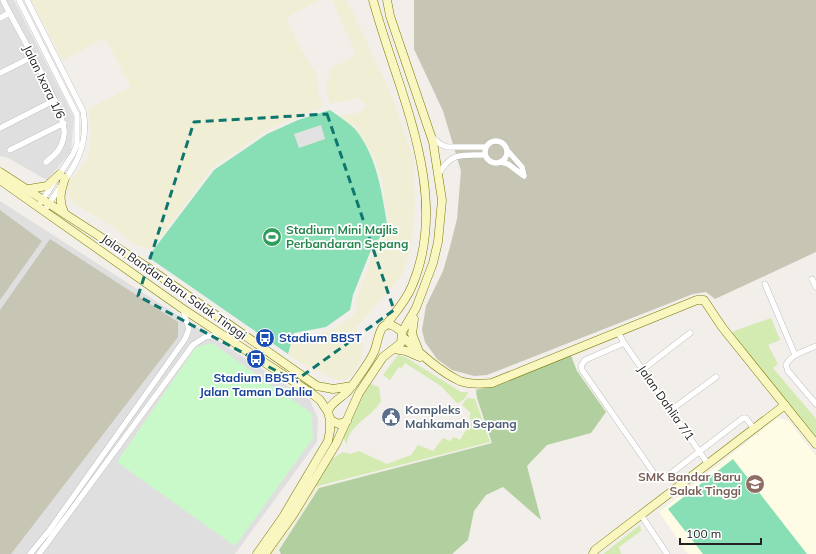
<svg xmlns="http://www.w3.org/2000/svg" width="816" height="554" font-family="Mulish,sans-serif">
	<rect width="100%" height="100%" fill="#f2eee9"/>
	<!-- residential -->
	<path fill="#e0dfdf" d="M0,0H14L74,117L71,152L47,180L8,158L0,156Z
		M0,201L310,400L318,419L317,442L235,554H0Z"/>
	<!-- education -->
	<path fill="#fffce5" d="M777,418L788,420L816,456V554H688L659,512Z"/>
	<!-- construction -->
	<path fill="#c7c5b4" d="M414,0H816V252L715,299L706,292L693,294L487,375L474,376L452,370L437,359L425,342L422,330L426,306L443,271L450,247L457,219L461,171L443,111L414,49Z
		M0,210L42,241L0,300Z
		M50,239L178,322V337L11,554H0V310Z"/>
	<!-- farmland -->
	<path fill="#f0efd5" d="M31,0H320L286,18L301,49L318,77V91L323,107L272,127L212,168L152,249L134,245L115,228L73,203L67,191L68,183L86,161L90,148L91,131L88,109L131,87L105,38L63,60Z
		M332,0H347L391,94L413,158L415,206L411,249L402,275L356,328L364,348L361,361L347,380H337L301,363L288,354V350L294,335L310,337L335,328L354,315L356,307L355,301L362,286L373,252L388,231V223L382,179L374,157L354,125L340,121L341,117L346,113L349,115L363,111L366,105L358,98L330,104L326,87L331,68L356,55Z
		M320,486L277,551V554H269L313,488Z"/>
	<!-- grass -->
	<path fill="#d3eab1" d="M771,318L780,340L768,345L778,364L773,368L816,419V442L732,334L734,331Z
		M398,355L405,357L461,392H468C467,397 462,402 457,403L441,386L405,363L402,368L399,367L390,380L383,375Z
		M368,383L379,387L381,401C371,418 347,426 347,445L343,437Z
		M467,398L475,399L490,442L310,488L329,461L343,452L350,454L359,451L387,464L411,455L418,445L433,451L443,438L450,441L454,437L460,440L472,421L469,417L471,413L462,405Z
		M640,525L641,531L619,547L621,554H603Z"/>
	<!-- forest -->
	<path fill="#b2d09f" d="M570,353L577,371L606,412L591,433L547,445L527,466L541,520L503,487L486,495L474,511L468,540L452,554H281L279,550L319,488L492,443L477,398L476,390L492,386Z"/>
	<!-- park -->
	<path fill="#caf9c9" d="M212,343L311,413L313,438L235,546L117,462L196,347Z"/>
	<!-- pitch -->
	<path fill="#89dfb5" d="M330,110C338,116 348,122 355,129C378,157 382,195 388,229L373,245L353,295L350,310L326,327L294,333L288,354L148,257L214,170L267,134L298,120Z
		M733,459L807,554H703L668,509Z"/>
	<!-- parking -->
	<path fill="#e2e2e2" d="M321,125L325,139L299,148L294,134Z"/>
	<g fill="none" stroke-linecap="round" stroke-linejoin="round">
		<defs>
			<path id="street" d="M3,0C15,26 68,113 64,135C62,149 56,154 46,162
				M19,0L77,115V144L73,154L41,202
				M27,0L83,111C91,154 66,177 44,211
				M0,18L9,13
				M0,73L32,57
				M0,128L55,100
				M431,136L440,144L447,147H485
				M485 152a11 11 0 1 1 22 0a11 11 0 1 1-22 0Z
				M10,150L64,123
				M507,150L522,167L524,176
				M501,162L508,164L524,176
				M439,174C451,152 462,155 485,155
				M812,279L816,287
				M765,284L795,355
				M618,332L624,343L708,464
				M624,343L585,360L581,366L582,370L658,479L665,478L743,418H746L754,429
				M816,346C806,351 791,354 786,365L788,371L816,404
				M642,370L690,333
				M671,410L716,377
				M641,515L667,554
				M30,554L49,531L185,339L189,329L183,310
				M39,554L193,345L205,337L223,334"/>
			<path id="secondary" d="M373,0C397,90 452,193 412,286C406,301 395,313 385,326
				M0,172L147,267L317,386L333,389L352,386
				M0,180L183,309L311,393L320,400L328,412
				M29,189L47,186L60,174
				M64,212C58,200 61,190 65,178
				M414,319L412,334L418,349
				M403,337C418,352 442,373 460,381C470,385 482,384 492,383L697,300H704L722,327L816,444
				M394,349L406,351L420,357
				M347,421L339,424L332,421C321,408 337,401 346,393C351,388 355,382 359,376C364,369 370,361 374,352C380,339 378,311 402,332
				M257,554L283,517L328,441L330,431V419
				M265,554L293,515L336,444L359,393L383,357L401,343L402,332L416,308L433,263L438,242L442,200L433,142L390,16L387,0
				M593,554L595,550L785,405"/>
		</defs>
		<!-- street casing -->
		<use href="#street" stroke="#a6a6a6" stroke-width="6"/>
		<!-- secondary casing -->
		<use href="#secondary" stroke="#7a7b07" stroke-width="9"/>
		<!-- street -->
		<use href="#street" stroke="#fff" stroke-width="5.5"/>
		<!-- secondary -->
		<use href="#secondary" stroke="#f9f6c0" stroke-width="8"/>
	</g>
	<!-- marked area -->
	<path fill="none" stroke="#0f766e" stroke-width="3" stroke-dasharray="8 5" stroke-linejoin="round" d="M327,114L394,310L295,381L138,296L194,122Z"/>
	<!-- icons -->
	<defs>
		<symbol id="stadium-disc" viewBox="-11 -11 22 22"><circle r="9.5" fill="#2e9e5b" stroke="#fff"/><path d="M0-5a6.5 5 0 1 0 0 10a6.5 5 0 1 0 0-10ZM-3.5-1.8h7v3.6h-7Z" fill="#fff"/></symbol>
		<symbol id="bus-disc" viewBox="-11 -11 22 22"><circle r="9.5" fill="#1a4fb4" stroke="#fff"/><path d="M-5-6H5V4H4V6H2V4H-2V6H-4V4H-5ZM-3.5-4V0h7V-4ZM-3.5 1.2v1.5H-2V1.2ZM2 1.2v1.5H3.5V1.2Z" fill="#fff"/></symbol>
		<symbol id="civic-disc" viewBox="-11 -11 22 22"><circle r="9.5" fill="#5c6f8a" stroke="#fff"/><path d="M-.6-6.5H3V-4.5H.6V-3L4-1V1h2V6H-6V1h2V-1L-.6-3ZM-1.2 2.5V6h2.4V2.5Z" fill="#fff"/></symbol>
		<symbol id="school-disc" viewBox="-11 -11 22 22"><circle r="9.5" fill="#8d6e63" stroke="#fff"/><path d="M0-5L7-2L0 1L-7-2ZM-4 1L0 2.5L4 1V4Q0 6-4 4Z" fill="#fff"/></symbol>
	</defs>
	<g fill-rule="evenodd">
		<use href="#stadium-disc" x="261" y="226" width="22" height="22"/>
		<use href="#bus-disc" x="254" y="327" width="22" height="22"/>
		<use href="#bus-disc" x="245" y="348" width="22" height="22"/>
		<use href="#civic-disc" x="380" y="406" width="22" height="22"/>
		<use href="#school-disc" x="744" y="473" width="22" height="22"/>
	</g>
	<g text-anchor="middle" stroke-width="3.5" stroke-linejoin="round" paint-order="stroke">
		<!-- street labels -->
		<g font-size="12" fill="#222" stroke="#fff">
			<text transform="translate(44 82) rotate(64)" y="4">Jalan Ixora 1/6</text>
			<text transform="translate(174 287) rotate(35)" y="4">Jalan Bandar Baru Salak Tinggi</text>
			<text transform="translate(666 403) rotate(55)" y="4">Jalan Dahlia 7/1</text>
		</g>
		<!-- leisure labels -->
		<g font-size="12" font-weight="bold" fill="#27864d" stroke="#fff" text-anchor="start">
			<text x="286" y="234">Stadium Mini Majlis<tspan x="286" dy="14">Perbandaran Sepang</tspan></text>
		</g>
		<!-- transit labels -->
		<g font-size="12" font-weight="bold" fill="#164399" stroke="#fff" text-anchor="start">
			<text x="279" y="342">Stadium BBST</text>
			<text x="256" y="382" text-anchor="middle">Stadium BBST,<tspan x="256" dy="14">Jalan Taman Dahlia</tspan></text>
		</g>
		<!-- service labels -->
		<g font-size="12" font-weight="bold" fill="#4e5e75" stroke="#fff" text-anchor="start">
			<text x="405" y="414">Kompleks<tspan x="405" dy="14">Mahkamah Sepang</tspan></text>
		</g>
		<!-- education labels -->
		<g font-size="12" font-weight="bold" fill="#785e54" stroke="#fff" text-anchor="end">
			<text x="741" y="481">SMK Bandar Baru<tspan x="741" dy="14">Salak Tinggi</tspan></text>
		</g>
	</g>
	<!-- scale -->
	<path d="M680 538v6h81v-6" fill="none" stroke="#222222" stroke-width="2"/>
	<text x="686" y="538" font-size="12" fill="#222222" stroke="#ffffff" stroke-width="3" paint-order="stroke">100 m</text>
</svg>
